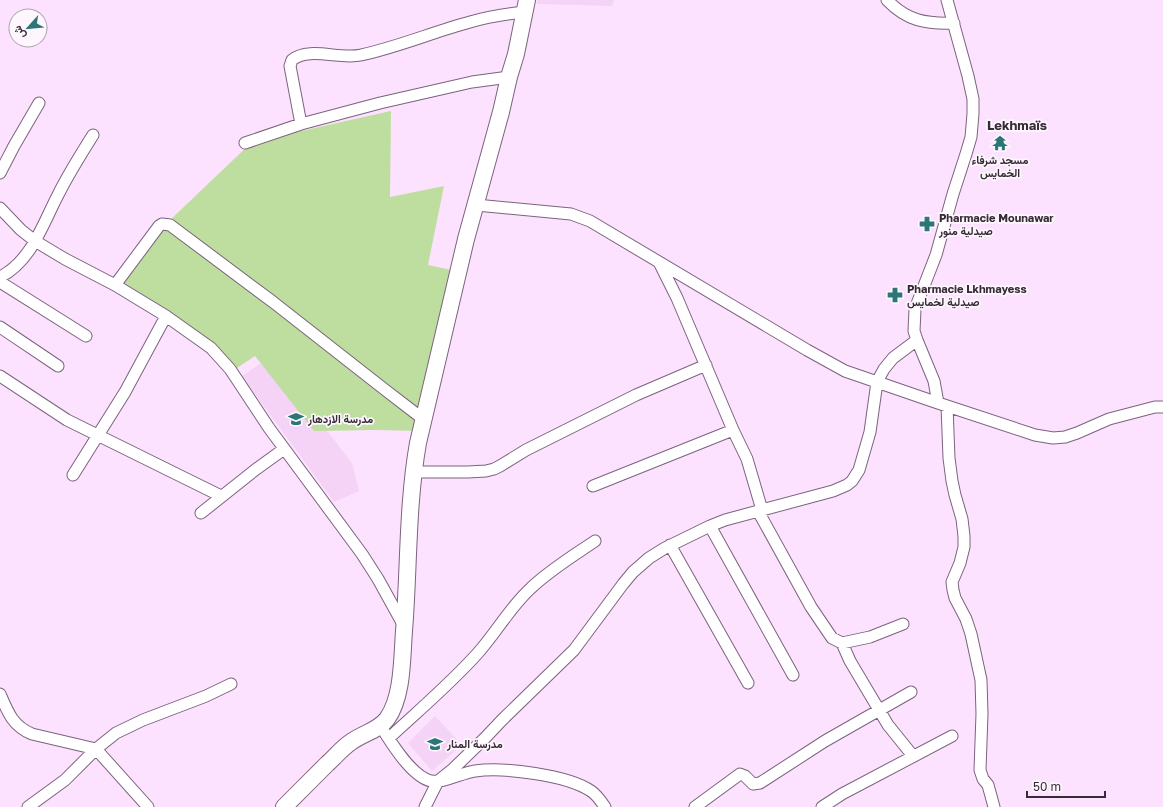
<svg xmlns="http://www.w3.org/2000/svg" width="1163" height="807" font-family="'Golos Text',Vazirmatn,sans-serif">
	<rect width="100%" height="100%" fill="#fde2ff"/>
	<!-- built -->
	<path fill="#f4d3f6" d="M537,0H614L612,6L537,4Z
		M270,357L352,463L359,491L334,502L242,376Z
		M435,716L462,745L432,771L408,743Z"/>
	<!-- green -->
	<path fill="#bdde9e" d="M391,111L390,197L444,186L428,265L456,271L420,431L376,430L314,431L255,356L237,368L180,322L114,283L168,222L252,142Z"/>
	<g fill="none" stroke-linecap="round" stroke-linejoin="round">
		<defs>
			<path id="street" d="M887,0C907,21 926,24 954,23
				M947,0L968,76L973,99V114L971,137L966,154L953,194L936,255L915,309L914,331L917,340L934,381L938,403L1035,435L1053,438L1065,437L1077,433L1109,419L1155,407H1163
				M301,124L290,66L292,60C309,46 340,60 361,55C398,47 433,32 470,22C487,17 506,14 524,12
				M245,143L301,124L380,103L472,82L509,77
				M0,173L14,146L39,103
				M476,205L571,214L590,221L807,350L845,371L938,403
				M0,208L21,230L35,241L65,259L115,285L166,316L211,348L230,369L269,428L362,554L378,579L404,626
				M659,262L677,298L733,430L747,459L762,510
				M0,277C32,261 43,223 59,193C69,173 81,154 93,135
				M0,282L86,336
				M115,285L159,226L162,224L170,225L273,302L384,389L423,419
				M0,327L58,366
				M0,376L67,420L221,496
				M947,406L949,458L952,481L955,495L962,519L964,536V547L960,563L952,582L953,590L955,598L966,619L971,634L981,680L982,714L980,770L983,779L988,785L994,807
				M414,472H468L486,471L494,469L500,466L526,450L636,395L706,365
				M73,475L125,392L166,316
				M593,486L733,430
				M758,511L811,607L832,638L842,643L870,637L903,624
				M201,513L255,470L284,449
				M710,526L793,675
				M670,545L748,683
				M842,643L850,661L888,725L913,756
				M0,694C8,713 13,726 32,734L96,749L148,807
				M385,733C394,747 413,777 431,781C444,783 461,773 475,771C504,767 567,775 591,791C597,795 601,801 605,807
				M389,738C418,711 450,684 477,654C496,633 510,607 531,588C550,570 573,556 595,541
				M28,807L65,780L96,749L116,733L143,720L206,696L231,684
				M425,807L438,781L453,769L485,738L502,720L574,650L623,584L633,572L649,558L665,548L710,526L725,520L833,491L847,485L852,481L859,470L870,432L877,382L884,369L893,358L917,340
				M695,807L740,774L745,776L753,784L760,783L825,741L911,692
				M822,807L842,794L952,736"/>
			<path id="secondary" d="M284,807C298,793 313,778 327,764C335,757 342,748 351,742C363,733 378,731 387,719C403,697 402,657 404,631C409,569 407,505 418,443L466,239L501,112L509,77L516,54L527,0"/>
		</defs>
		<!-- street casing -->
		<use href="#street" stroke="#7b637c" stroke-width="13"/>
		<!-- secondary casing -->
		<use href="#secondary" stroke="#7b637c" stroke-width="18"/>
		<!-- street -->
		<use href="#street" stroke="#fff" stroke-width="11"/>
		<!-- secondary -->
		<use href="#secondary" stroke="#fff" stroke-width="16"/>
	</g>
	<!-- icons -->
	<defs>
		<symbol id="temple-bare" viewBox="-9 -9 18 18"><path d="M0-6L5-2H3V0L6.5 2.5H4V6H1.5V3h-3V6H-4V2.5H-6.5L-3 0V-2H-5Z" fill="#2c7677" stroke="#fdf7fd" stroke-width="2.5" paint-order="stroke"/></symbol>
		<symbol id="pharmacy-bare" viewBox="-9 -9 18 18"><path d="M-2-6h4v4h4v4h-4v4h-4v-4h-4v-4h4Z" fill="#2c7677" stroke="#fdf7fd" stroke-width="2.5" paint-order="stroke"/></symbol>
		<symbol id="school-bare" viewBox="-9 -9 18 18"><path d="M0-5L7-2L0 1L-7-2ZM-4 1L0 2.5L4 1V4Q0 6-4 4Z" fill="#2c7677" stroke="#fdf7fd" stroke-width="2.5" paint-order="stroke"/></symbol>
	</defs>
	<g fill-rule="evenodd">
		<use href="#temple-bare" x="989" y="132" width="22" height="22"/>
		<use href="#pharmacy-bare" x="916" y="213" width="22" height="22"/>
		<use href="#pharmacy-bare" x="884" y="284" width="22" height="22"/>
		<use href="#school-bare" x="285" y="408" width="22" height="22"/>
		<use href="#school-bare" x="424" y="733" width="22" height="22"/>
	</g>
	<g text-anchor="middle" stroke-width="3.5" stroke-linejoin="round" paint-order="stroke">
		<!-- poi labels -->
		<g font-size="11" font-weight="bold" fill="#362b36" stroke="#fdf7fd" text-anchor="start">
			<text x="1000" y="164" text-anchor="middle">مسجد شرفاء<tspan x="1000" dy="13">الخمايس</tspan></text>
			<text x="939" y="222">Pharmacie Mounawar<tspan x="939" dy="13">صيدلية منور</tspan></text>
			<text x="907" y="293">Pharmacie Lkhmayess<tspan x="907" dy="13">صيدلية لخمايس</tspan></text>
			<text x="308" y="423">مدرسة الازدهار</text>
			<text x="447" y="748">مدرسة المنار</text>
		</g>
		<!-- quarter labels -->
		<g font-size="13" font-weight="bold" fill="#362b36" stroke="#fdf7fd">
			<text x="1017" y="130">Lekhmaïs</text>
		</g>
	</g>
	<!-- north arrow -->
	<g transform="translate(28 28) rotate(243)"><circle r="19" fill="#fdf7fd" stroke="#ada5ad"/>
	<path d="M0-3L7 15L0 10L-7 15Z" fill="#2c7677"/>
	<text y="-6" font-size="11" font-weight="bold" text-anchor="middle" fill="#362b36">ش</text>
	</g>
	<!-- scale -->
	<path d="M1027 791v6h78v-6" fill="none" stroke="#362b36" stroke-width="2"/>
	<text x="1033" y="791" font-size="12" fill="#362b36" stroke="#fdf7fd" stroke-width="3" paint-order="stroke">50 m</text>
</svg>
